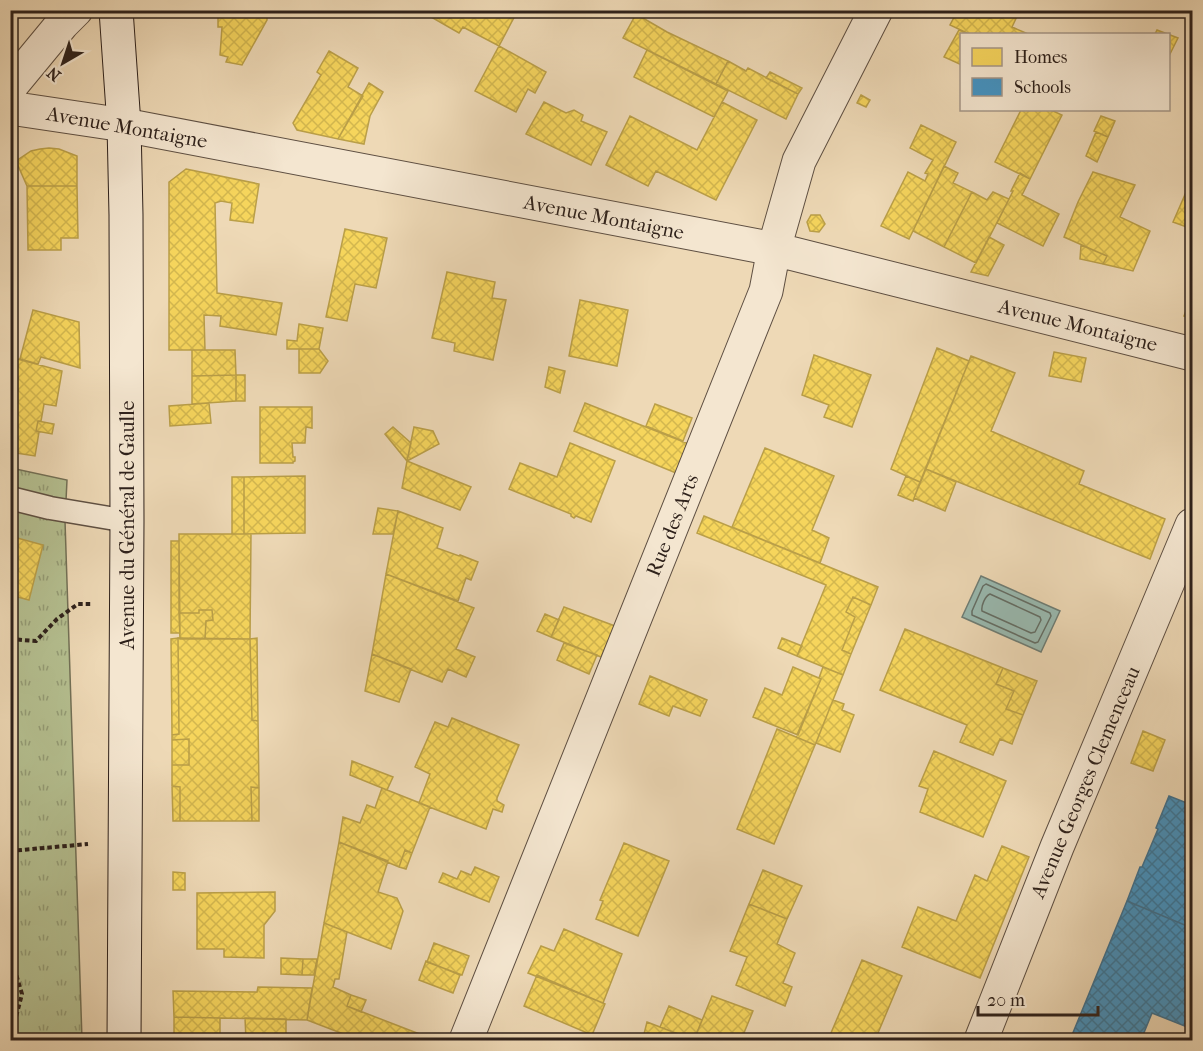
<svg xmlns="http://www.w3.org/2000/svg" width="1203" height="1051" font-family="'IM FELL French Canon',serif">
	<defs>
		<pattern id="grass-tufts" width="24" height="20" patternUnits="userSpaceOnUse" patternTransform="scale(1.5)"><rect width="24" height="20" fill="#b5c091"/><path d="M3 7l-1-3M5 7V3M7 7l1-3M15 17l-1-3M17 17v-4M19 17l1-3" fill="none" stroke="#949c76"/></pattern>
		<pattern id="homes-cross-hatch" width="8" height="8" patternUnits="userSpaceOnUse" patternTransform="scale(1.5)"><rect width="8" height="8" fill="#f6d55c"/><path d="M0 0l8 8M0 8l8-8" fill="none" stroke="#d3b74f"/></pattern>
		<pattern id="schools-cross-hatch" width="8" height="8" patternUnits="userSpaceOnUse" patternTransform="scale(1.5)"><rect width="8" height="8" fill="#4393c3"/><path d="M0 0l8 8M0 8l8-8" fill="none" stroke="#38789e"/></pattern>
	</defs>
	<rect width="100%" height="100%" fill="#eed9b6"/>
	<filter id="stains"><feTurbulence type="fractalNoise" baseFrequency=".00333" numOctaves="4"/><feColorMatrix values="0 0 0 0 .2 0 0 0 0 .09 0 0 0 0 .02 0 0 0 .5 -.17"/></filter>
	<radialGradient id="worn" r=".72"><stop offset=".6" stop-color="#630" stop-opacity="0"/><stop offset="1" stop-color="#630" stop-opacity=".3"/></radialGradient>
	<!-- grass -->
	<path fill="url(#grass-tufts)" stroke="#727056" stroke-width="1.5" d="M11,468L67,480L65,521L82,1040H11Z"/>
	<!-- water -->
	<path fill="#99bab1" stroke="#6e7d75" stroke-width="1.5" d="M981,576L1060,611L1041,652L962,617Z"/>
	<!-- homes -->
	<path fill="url(#homes-cross-hatch)" stroke="#ba9f48" stroke-width="1.5" d="M218,10H267V20L242,65L226,62L228,57L220,55L222,27H218Z
		M435,10H518L499,46L463,27L459,33L431,17Z
		M958,10H1020L1012,27L1028,34H969L950,25Z
		M636,14L667,32L728,61L716,84L623,38Z
		M959,30L969,34H962V65L944,57Z
		M1157,30L1178,38L1168,58V34H1155Z
		M499,46L546,72L535,93L528,89L516,112L475,91Z
		M647,50L728,91L714,117L634,77Z
		M329,51L358,68L348,87L363,96L338,139L297,130L293,123L321,75L317,72Z
		M728,61L746,71L748,68L798,94L786,119L716,84Z
		M770,72L802,88L798,94L766,78Z
		M369,83L383,92L370,116L364,144L338,139Z
		M861,95L870,100L866,107L857,103Z
		M544,102L566,113L574,110L583,115L581,121L607,132L591,165L526,134Z
		M722,102L757,120L716,200L656,171L648,186L606,165L630,116L697,150Z
		M1021,110H1051L1062,115L1030,179L995,162Z
		M1101,116L1115,121L1108,137L1094,131Z
		M921,125L956,142L909,239L881,226L908,172L925,181L928,174L925,173L933,160L910,148Z
		M1096,132L1108,137L1097,162L1086,156Z
		M49,148L59,149L77,156V186H27L16,161L31,151L40,149Z
		M944,166L958,173L953,183L972,192L944,247L913,231Z
		M186,169L259,184L253,223L230,220L232,203L221,201L215,203L217,293L282,303L276,335L220,326L221,316L204,315L205,350H169V182Z
		M1093,172L1135,185L1120,217L1150,231L1133,271L1103,264L1107,256L1064,237L1078,202Z
		M1020,173L1030,179L1022,195L1059,214L1043,246L997,223L1013,191H1011Z
		M27,186H77L78,238H61V250H28Z
		M1187,190L1192,192V229L1173,222Z
		M972,192L987,200L993,192L1009,199L976,263L944,247Z
		M811,215H820L825,224L819,232L810,231L807,222Z
		M345,229L387,238L376,288L355,284L347,321L326,317Z
		M989,237L1004,245L988,276L971,272Z
		M1081,245L1107,256L1103,264L1080,259Z
		M447,272L495,282L492,298L506,300L493,360L454,351L455,343L432,338Z
		M1192,296V318L1184,316Z
		M580,300L628,310L617,366L569,356Z
		M33,310L79,322L80,368L41,357L38,364L20,359Z
		M299,324L323,328L319,349H287V340L297,341Z
		M937,348L969,361L920,482L891,469Z
		M299,349H319L328,361L320,373H299Z
		M192,350H235L236,375L192,376Z
		M1054,352L1086,358L1081,382L1049,376Z
		M814,355L871,375L852,427L824,417L829,405L802,395Z
		M971,356L1015,373L991,431L1084,471L1079,484L1165,519L1150,559L926,469Z
		M10,357L62,371L56,406L44,404L41,421H38L36,431L39,432L35,456L10,452Z
		M549,367L565,371L560,393L545,387Z
		M236,375H245V401H236Z
		M236,375V401L192,404V376Z
		M209,403L211,423L170,426L169,406Z
		M585,403L689,444L676,473L574,431Z
		M655,404L692,418L683,441L646,426Z
		M260,407H312V428L306,427L305,443H292L293,457H295V461L293,462V463H260Z
		M38,421L54,424L52,434L36,431Z
		M393,427L411,443L407,461L385,434Z
		M414,427L433,431L439,444L407,461Z
		M570,443L615,461L591,522L576,516L574,518L571,516V514L509,489L520,463L557,477Z
		M765,448L834,476L812,530L829,538L820,563L732,527Z
		M407,461L471,487L460,510L402,488Z
		M926,469L956,482L945,511L914,498Z
		M305,476V533L244,534V477Z
		M906,476L920,482L913,501L898,495Z
		M232,477H244V534H232Z
		M378,508L398,511L393,534H373Z
		M398,511L443,528L437,548L459,556L460,555L478,562L471,580L466,578L458,601L386,574Z
		M704,516L878,587L871,605L853,597L846,612L855,617L842,650L851,654L843,675L797,656L826,585L697,533Z
		M179,534H251L250,639H205L206,621L213,620L212,610H199V613H179Z
		M10,536L43,545L29,600L10,595Z
		M171,541H179L180,633H171Z
		M386,574L474,608L456,649L475,657L466,677L448,669L442,682L372,654Z
		M853,597L871,605L851,654L842,650L855,617L846,612Z
		M564,607L615,626L601,657L551,637Z
		M199,610H212L213,620L206,621L205,639H180L179,613H199Z
		M545,614L559,620L551,637L537,631Z
		M905,629L1003,668L996,684L1014,691L1006,709L1023,715L1012,744L1000,739L993,755L960,742L967,725L880,690Z
		M178,638L250,639L252,720L258,721L259,788L251,787L252,821H180V787L172,786V765H189V739L172,740V735L179,734Z
		M178,638L179,734L172,735L171,639Z
		M257,638L258,721L252,720L250,639Z
		M782,638L802,646L797,656L778,648Z
		M564,643L597,655L589,674L557,660Z
		M372,654L411,669L399,702L365,691Z
		M793,667L821,679L798,735L753,717L765,688L782,695Z
		M823,667L843,675L815,745L796,737L821,679L819,678Z
		M1003,668L1037,681L1023,715L1006,709L1014,691L996,684Z
		M650,676L707,700L700,716L673,706L669,716L639,704Z
		M833,700L844,704L842,710L854,715L840,752L816,743Z
		M452,718L519,745L497,798V801L504,805L502,812L493,809L486,829L419,803L430,774L415,767L435,722L448,727Z
		M777,729L815,745L774,844L737,829Z
		M1143,731L1165,740L1153,771L1131,763Z
		M189,739V765H172V740Z
		M934,751L1006,781L983,837L920,812L928,789L919,786Z
		M352,761L393,777L387,790L350,775Z
		M172,786L180,787V821H173Z
		M251,787L259,788V821H252Z
		M382,788L430,807L412,853L405,850L399,867L339,842L343,817L360,823L367,805L375,808Z
		M339,842L388,861L378,892L397,898L403,911L391,949L324,923Z
		M624,843L669,861L638,936L596,919L603,901L600,900Z
		M1002,846L1029,857L980,978L902,947L918,907L956,921L975,875L987,881Z
		M405,850L412,853L406,869L399,867Z
		M475,867L499,877L489,902L439,882L443,873L457,879L461,871L471,875Z
		M763,870L802,886L787,919L749,904Z
		M173,872L185,873V890H173Z
		M275,892V911L264,925V958L224,957V949H197V893Z
		M749,904L787,919L777,944L795,953L783,983L792,987L785,1006L736,985L747,957L730,951Z
		M324,923L347,932L339,979H335L333,987L351,995L347,1006L422,1035L419,1040H359L307,1020Z
		M564,929L622,954L603,1003L528,973L541,946L554,951Z
		M434,943L469,956L462,975L427,962Z
		M281,958L303,959L302,975L281,974Z
		M303,959H317L314,975H302Z
		M862,960L902,976L875,1040H828Z
		M426,961L460,975L453,993L419,980Z
		M537,975L605,1004L592,1035L524,1006Z
		M258,987L312,988L307,1020L174,1017L173,991L257,992Z
		M351,995L366,1000L361,1012L347,1006Z
		M712,996L753,1011L741,1040H731L724,1037L723,1040H694Z
		M669,1006L702,1020L694,1040L660,1027Z
		M174,1017L220,1018V1040H174Z
		M245,1018L286,1019V1040H246Z
		M647,1022L660,1027L694,1040H660L644,1034Z
		M644,1034L660,1040H641Z"/>
	<!-- schools -->
	<path fill="url(#schools-cross-hatch)" stroke="#3d7191" stroke-width="1.5" d="M1169,796L1192,805V913L1187,926L1127,901L1140,867H1142L1158,829L1156,828Z
		M1127,901L1192,928V1029L1152,1013L1141,1040H1070Z"/>
	<g fill="none" stroke-linecap="round" stroke-linejoin="round">
		<!-- shore -->
		<path stroke="#646e66" stroke-width="1.5" d="M986,584L1050,613L1051,616L1038,642L1035,643L972,615V611L983,586Z
			M990,594L1040,617L1041,620L1035,632L1031,633L982,611C981,606 985,596 990,594Z"/>
		<defs>
			<path id="lane" d="M10,498L50,508L127,521"/>
			<path id="street" d="M10,87L62,24L76,10
				M10,108L124,125L774,249L1192,354
				M466,1040L766,291L774,249L799,161L876,10
				M981,1040L1057,847L1192,525"/>
			<path id="secondary" d="M116,10L124,125L126,215L127,521L124,1040"/>
		</defs>
		<!-- lane casing -->
		<use href="#lane" stroke="#5e4f42" stroke-width="25"/>
		<!-- street casing -->
		<use href="#street" stroke="#5e4f42" stroke-width="35"/>
		<!-- secondary casing -->
		<use href="#secondary" stroke="#2e211b" stroke-width="35"/>
		<!-- path -->
		<path stroke="#2e211b" stroke-width="4" stroke-dasharray="4.5 3" stroke-linecap="butt" d="M10,639L36,641L57,619L78,604H91
			M10,851L88,844
			M10,954L22,994L10,1040"/>
		<!-- lane -->
		<use href="#lane" stroke="#f4e6d0" stroke-width="22"/>
		<!-- street -->
		<use href="#street" stroke="#f4e6d0" stroke-width="33"/>
		<!-- secondary -->
		<use href="#secondary" stroke="#f4e6d0" stroke-width="33"/>
	</g>
	<g text-anchor="middle" stroke-width="6" stroke-linejoin="round" paint-order="stroke">
		<!-- street labels -->
		<g font-size="20" fill="#2e211b" stroke="#f4e6d0">
			<text transform="translate(127 127) rotate(10)" y="7">Avenue Montaigne</text>
			<text transform="translate(604 217) rotate(11)" y="7">Avenue Montaigne</text>
			<text transform="translate(1078 325) rotate(14)" y="7">Avenue Montaigne</text>
			<text transform="translate(127 525) rotate(-90)" y="7">Avenue du Général de Gaulle</text>
			<text transform="translate(672 525) rotate(-68)" y="7">Rue des Arts</text>
			<text transform="translate(1085 782) rotate(-67)" y="7">Avenue Georges Clemenceau</text>
		</g>
	</g>
	<!-- margin -->
	<rect width="1203" height="1051" fill="none" stroke="#eed9b6" stroke-width="36"/>
	<rect x="12" y="12" width="1179" height="1027" fill="none" stroke="#2e211b" stroke-width="3"/>
	<rect x="18" y="18" width="1167" height="1015" fill="none" stroke="#2e211b" stroke-width="1.5"/>
	<!-- legend -->
	<rect x="960" y="33" width="210" height="78" fill="#f4e6d0" stroke="#a59788" stroke-width="1.5"/>
	<rect x="972" y="48" width="30" height="18" fill="#f6d55c" stroke="#a59788" stroke-width="1.5"/>
	<text x="1014" y="63" font-size="18" fill="#2e211b">Homes</text>
	<rect x="972" y="78" width="30" height="18" fill="#4393c3" stroke="#a59788" stroke-width="1.5"/>
	<text x="1014" y="93" font-size="18" fill="#2e211b">Schools</text>
	<!-- north arrow -->
	<g transform="translate(63 63) rotate(219)" stroke="#f4e6d0" stroke-width="4.5" paint-order="stroke">
	<path d="M0-4.5L10 22L0 15L-10 22Z" fill="#2e211b"/>
	<text y="-9" font-size="16" font-weight="bold" text-anchor="middle" fill="#2e211b">N</text>
	</g>
	<!-- scale -->
	<path d="M978 1006v9h120v-9" fill="none" stroke="#2e211b" stroke-width="3"/>
	<text x="987" y="1006" font-size="18" fill="#2e211b" stroke="#f4e6d0" stroke-width="4.5" paint-order="stroke">20 m</text>
	<rect width="100%" height="100%" filter="url(#stains)"/>
	<rect width="100%" height="100%" fill="url(#worn)"/>
</svg>
